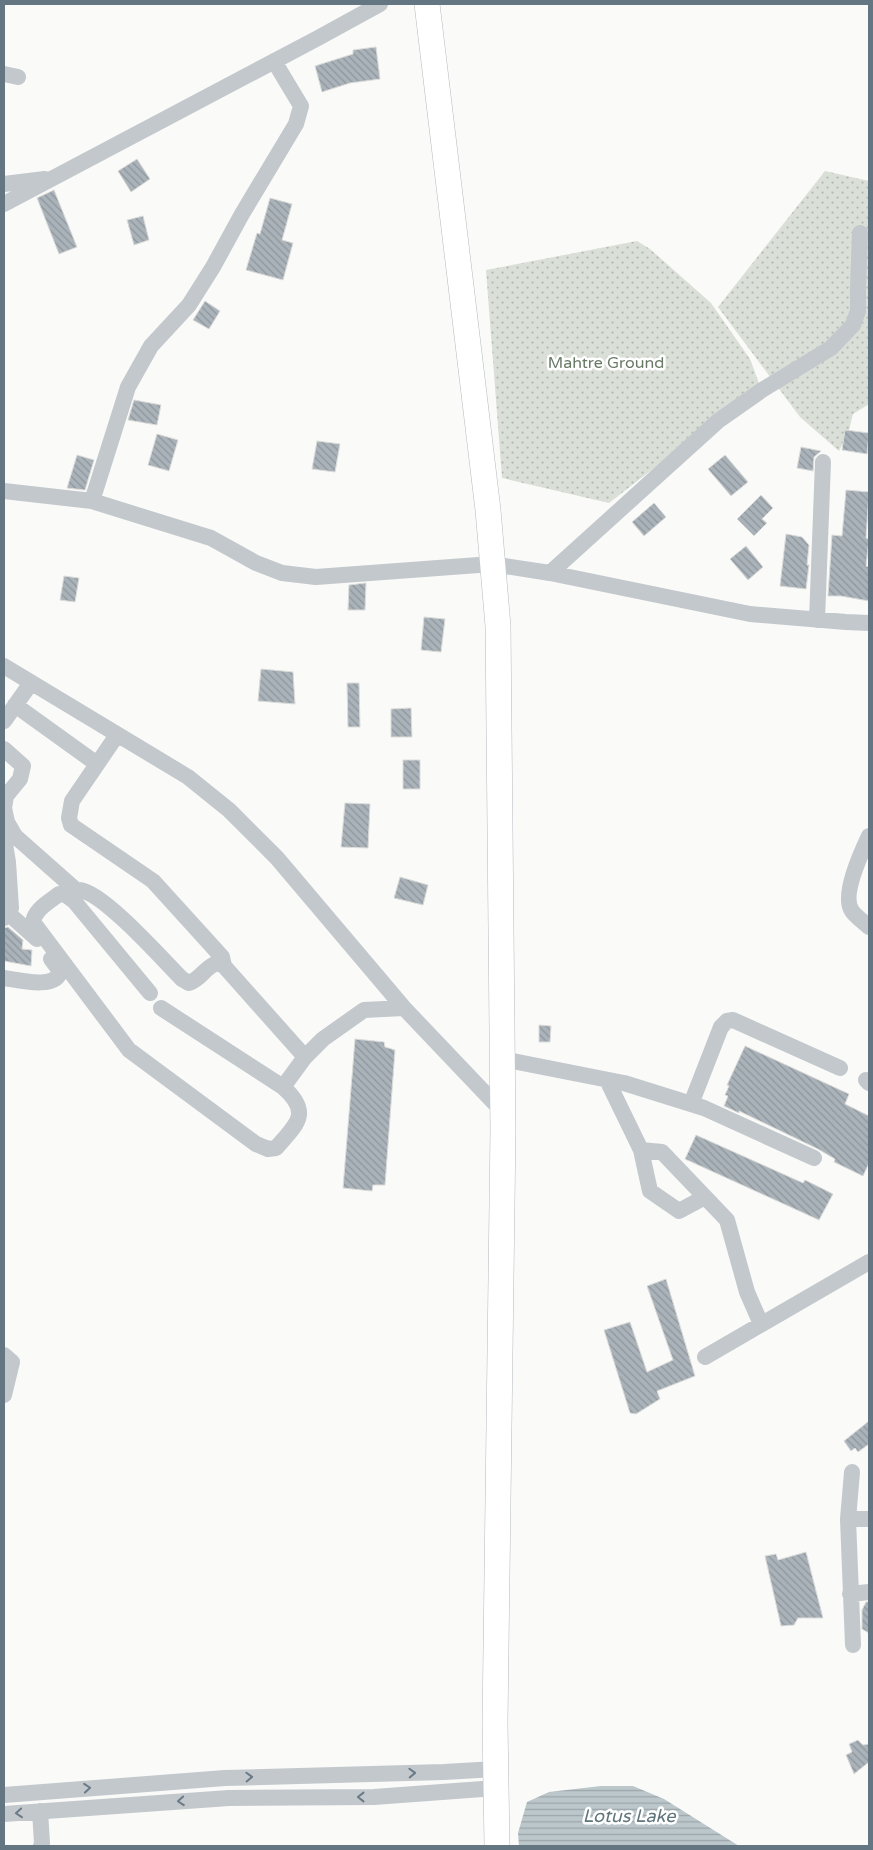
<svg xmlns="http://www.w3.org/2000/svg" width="873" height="1850" font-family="'Varela Round',sans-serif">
	<defs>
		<pattern id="park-dots" width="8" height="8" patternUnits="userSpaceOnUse" patternTransform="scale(1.25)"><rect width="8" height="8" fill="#dadfd7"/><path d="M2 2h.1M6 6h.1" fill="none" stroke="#b4b9b4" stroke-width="1.8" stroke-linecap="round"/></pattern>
		<pattern id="water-rules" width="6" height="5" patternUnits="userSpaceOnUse" patternTransform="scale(1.25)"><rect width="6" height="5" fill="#bbc7cb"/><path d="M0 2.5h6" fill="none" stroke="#9ca6aa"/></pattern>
		<pattern id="building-back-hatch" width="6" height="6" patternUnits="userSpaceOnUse" patternTransform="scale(1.25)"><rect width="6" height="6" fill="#aab3b9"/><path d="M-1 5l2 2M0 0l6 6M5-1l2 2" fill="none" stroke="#8e969c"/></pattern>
	</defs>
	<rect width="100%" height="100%" fill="#fafaf8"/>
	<!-- park -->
	<path fill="url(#park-dots)" d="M825,171L869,181V404L853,414L849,430L839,451L800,417L718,307Z
		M637,241L650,249L711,303L750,359L760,386L609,503L502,478L486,270Z"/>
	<!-- water -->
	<path fill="url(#water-rules)" d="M601,1786H633L664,1799L739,1846H519L518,1833L527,1802L549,1792Z"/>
	<!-- building -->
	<path fill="url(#building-back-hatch)" stroke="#dcdcda" d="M376,47L380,79L350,83L322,92L315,66L353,54V50Z
		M137,159L150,179L131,192L118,171Z
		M54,190L77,247L59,254L37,198Z
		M270,198L292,204L282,240L293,243L283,280L246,270L257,233L260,234Z
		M143,216L149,240L134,245L127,220Z
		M205,301L220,311L209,329L193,320Z
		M134,400L161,405L157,425L128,420Z
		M845,430L869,433L867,454L842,450Z
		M157,434L178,440L169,471L148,465Z
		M317,441L340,444L335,472L312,469Z
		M801,447L821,451L814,457L813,471L797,468Z
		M77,455L94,460L85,490L67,488Z
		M725,455L748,482L731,496L708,469Z
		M846,490L869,492L866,538L869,539L866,566L869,567V601L841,596H828L832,535L842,536Z
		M761,495L773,508L762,519L767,523L754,536L737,519Z
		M654,503L666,517L644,536L632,522Z
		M786,534L802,537L809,545L807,565H809L806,589L780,586Z
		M746,546L763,567L748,580L730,559Z
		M64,576L79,578L75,602L60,600Z
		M366,583L365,610H348L349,585Z
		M424,617L445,619L441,652L421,650Z
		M261,669L293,672L295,704L258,701Z
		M347,683H359L360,727H348Z
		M411,708L412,737H391V709Z
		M403,760H420V789H403Z
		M345,803L370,804L368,848L341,847Z
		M400,877L428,885L423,905L394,898Z
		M8,927L23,940L22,949L32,950L31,966L4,961V928Z
		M539,1025L551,1026L550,1042H539Z
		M355,1039L384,1042L385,1047L395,1050L385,1185H373L372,1191L343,1188Z
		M745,1046L849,1094L845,1104L869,1116V1163L863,1176L834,1162L835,1159L818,1149L739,1111V1113L724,1106L728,1096L725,1095L729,1086L727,1085Z
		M696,1135L803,1183L805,1180L833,1194L819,1220L685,1159Z
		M666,1279L695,1376L657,1391L660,1399L636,1414L630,1413L604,1330L630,1322L647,1372L673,1360L647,1286Z
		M869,1421V1444L858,1452L855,1448L851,1451L844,1441Z
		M806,1552L823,1618H798L794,1625L781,1626L765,1556L776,1554L778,1560Z
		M866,1602H869V1633L862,1629V1610Z
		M858,1740L863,1745L869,1744V1762L854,1774L846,1755L852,1752L849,1744Z"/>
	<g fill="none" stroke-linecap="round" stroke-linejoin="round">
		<defs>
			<path id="primary" d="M427,4L488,510L498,626L503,1130L495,1723L497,1846"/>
		</defs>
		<!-- primary casing -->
		<use href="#primary" stroke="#b5babe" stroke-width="26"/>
		<!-- minor -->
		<path stroke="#c3c8cc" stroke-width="16" d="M4,74L18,77
			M4,184L45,179
			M4,204L318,38L380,4
			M4,491L92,501L211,538L256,563L282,573L316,577L492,564L550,573L750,614L846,622L869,623
			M92,501L128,387L151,346L189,305L213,267L242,214L296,124L301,106L274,61
			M550,573L718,421L762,390L831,348L853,325L858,311V287L860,233
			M817,620L823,462
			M4,666L188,777L229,810L277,858L404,1008L502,1111
			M15,705L97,764
			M4,721L31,683
			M117,735L72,801L69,818L71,825L153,881L222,957L224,966
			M4,749L23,766L20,779L6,796L4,808L7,822L15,836L76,890
			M869,836C862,851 841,896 852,911C856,917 864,922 869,927
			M4,838L8,862L11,908L9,914L4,918
			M66,895C70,893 75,889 80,890C104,893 163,960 182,979L189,983C201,979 205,967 217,963L224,966L305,1057
			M9,914L37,939
			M4,978C18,980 57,990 60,971L51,959
			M150,993L74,901L66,895L59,894C49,902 35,909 33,922L129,1050L256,1144L268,1149L276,1148C297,1124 312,1113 283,1087L305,1057L323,1039L364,1010L404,1008
			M161,1008L283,1087
			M502,1059L624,1083L704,1108L814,1158
			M607,1080L641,1150L650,1191L679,1211L705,1197
			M866,1080L869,1083
			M691,1104L721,1027L727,1021L733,1020L840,1068
			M641,1150L662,1152L727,1220L747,1292L761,1324
			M4,1355L12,1362L4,1395
			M705,1357L869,1262
			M852,1472L848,1519L853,1645
			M848,1519H869
			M850,1594L869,1592
			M4,1795L225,1778L444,1772L496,1769
			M40,1811L42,1843L41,1846
			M4,1814L229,1798L374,1797L496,1788"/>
		<!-- primary -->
		<use href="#primary" stroke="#fff" stroke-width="25"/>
	</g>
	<!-- one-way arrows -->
	<defs><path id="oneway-chevron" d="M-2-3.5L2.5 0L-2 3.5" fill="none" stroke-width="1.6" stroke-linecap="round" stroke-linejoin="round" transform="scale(1.25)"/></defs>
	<g stroke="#6a7a87">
		<use href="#oneway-chevron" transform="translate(412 1773) rotate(-2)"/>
		<use href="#oneway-chevron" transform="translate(249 1777) rotate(-2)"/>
		<use href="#oneway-chevron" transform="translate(87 1788) rotate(-5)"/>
		<use href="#oneway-chevron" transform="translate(361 1797) rotate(180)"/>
		<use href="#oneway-chevron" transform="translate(181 1801) rotate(176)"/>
		<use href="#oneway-chevron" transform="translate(19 1813) rotate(175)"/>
	</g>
	<g text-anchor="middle" stroke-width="5" stroke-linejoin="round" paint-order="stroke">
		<!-- park labels -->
		<g font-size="16" fill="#687a64" stroke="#fff">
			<text x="606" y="368">Mahtre Ground</text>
		</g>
		<!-- water labels -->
		<g font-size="18" font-style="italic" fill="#60757c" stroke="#fff">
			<text x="629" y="1822">Lotus Lake</text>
		</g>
	</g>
	<!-- border -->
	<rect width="873" height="1850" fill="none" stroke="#657683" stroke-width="10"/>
</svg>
